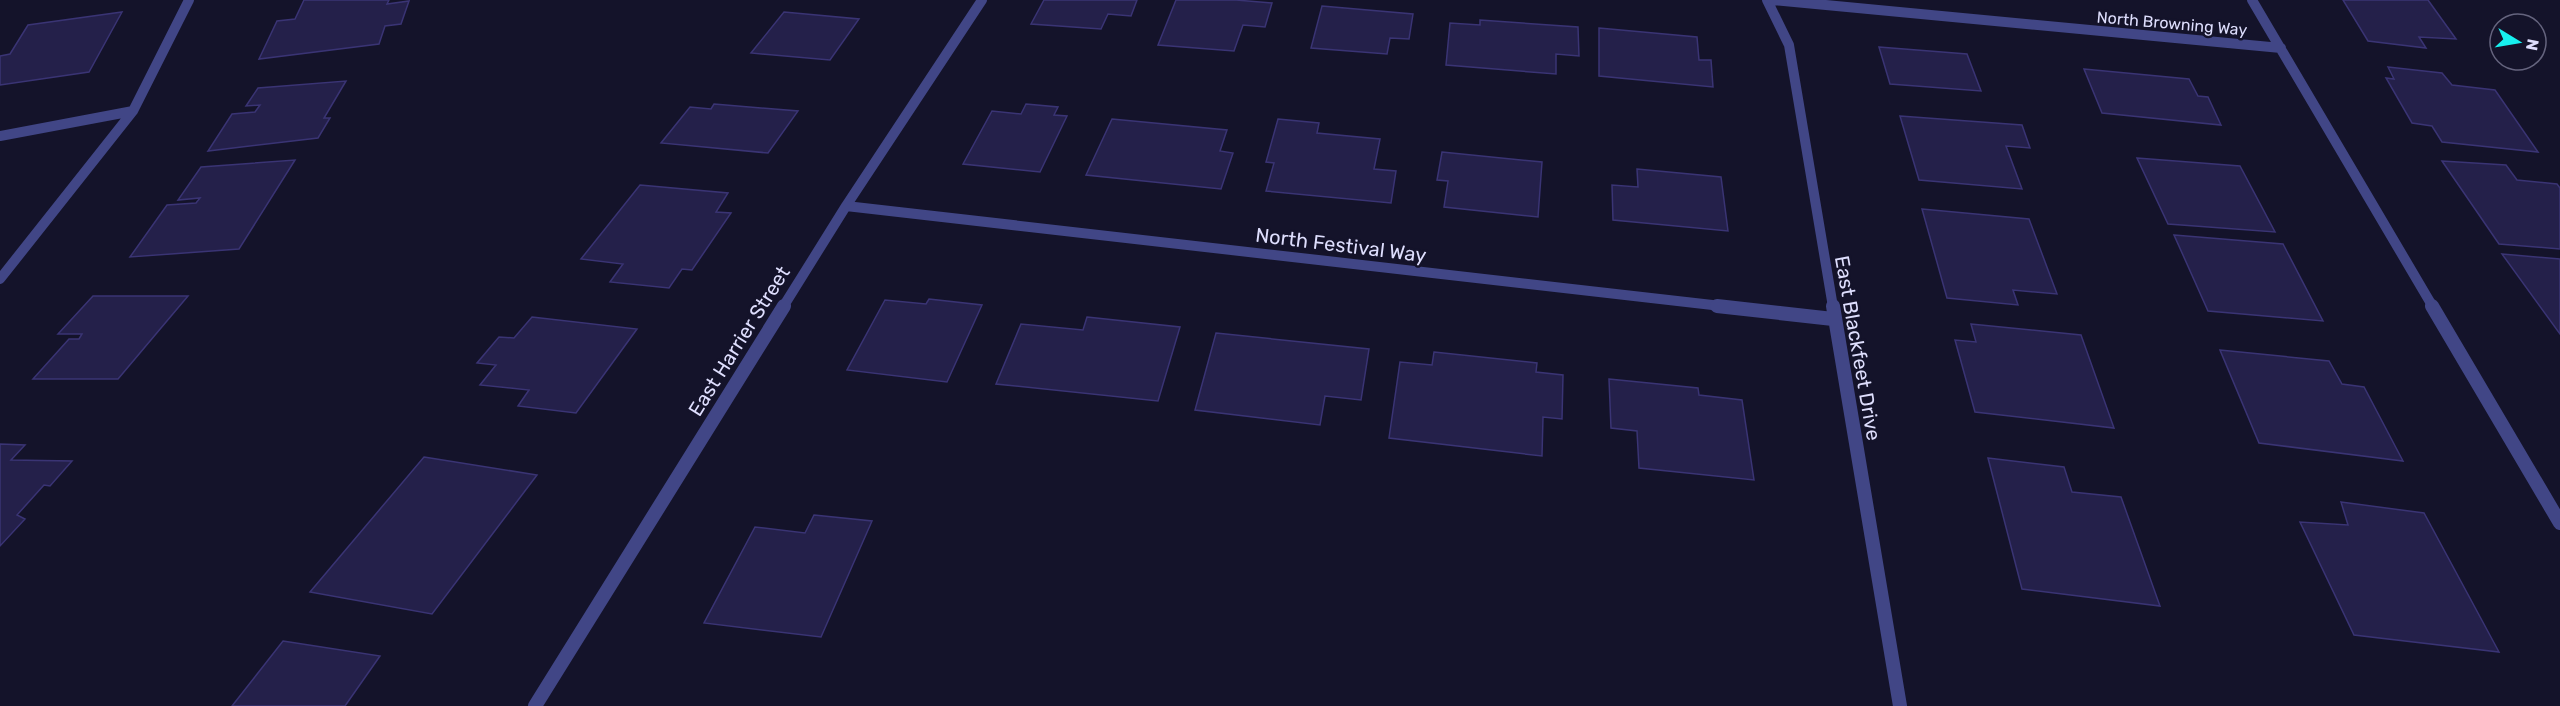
<svg xmlns="http://www.w3.org/2000/svg" width="2560" height="706" font-family="Rubik,sans-serif">
	<rect width="100%" height="100%" fill="#14132a"/>
	<!-- building -->
	<path fill="#24204a" stroke="#3a3474" stroke-width="1.5" d="M304,0H389L387,4L409,1L401,24L385,26L379,44L259,59L277,21L295,19Z
		M1044,0H1137L1131,16L1108,14L1101,29L1031,24Z
		M1176,0H1236L1272,3L1265,27L1243,25L1234,51L1158,45Z
		M2343,0H2428L2456,39L2419,37L2426,48L2368,41Z
		M1322,6L1413,14L1409,39L1390,38L1387,54L1311,48Z
		M122,12L89,72L0,85V56L10,54L28,25Z
		M784,12L859,19L830,60L751,53Z
		M1480,20L1578,27L1579,56L1556,54V74L1446,65L1450,23L1480,25Z
		M1599,28L1697,37L1699,60H1711L1713,87L1599,76Z
		M1879,47L1967,54L1981,91L1890,84Z
		M2388,67L2442,73L2452,85L2495,90L2538,152L2442,142L2432,126L2412,123L2386,78L2394,79Z
		M2084,69L2189,79L2198,96L2208,97L2221,125L2102,113Z
		M346,81L324,118H330L318,138L208,151L232,114L255,112L260,105L246,106L258,88Z
		M714,104L798,111L768,153L661,143L690,107L711,109Z
		M1026,104L1058,107L1054,115L1067,116L1040,172L963,164L992,111L1021,114Z
		M1900,116L2022,125L2030,148L2006,146L2022,189L1919,180Z
		M1112,119L1227,130L1220,151L1233,153L1221,189L1086,175Z
		M1278,119L1319,123L1317,133L1380,139L1374,169L1396,171L1391,203L1266,191L1274,163L1266,162Z
		M1442,152L1542,162L1538,217L1444,207L1448,181L1437,180Z
		M2137,158L2240,166L2275,232L2168,224Z
		M295,160L239,249L130,257L167,205L196,203L200,198L178,200L201,167Z
		M2442,161L2506,165L2517,180L2557,184L2560,188V249L2499,244Z
		M1637,169L1721,177L1728,231L1613,220L1612,185L1638,187Z
		M640,185L728,193L716,212L731,213L692,270L682,269L669,288L610,282L623,264L581,259Z
		M1922,209L2029,219L2057,294L2013,290L2018,305L1947,298Z
		M2174,235L2283,244L2323,321L2208,311Z
		M2502,254L2560,259V334Z
		M93,296H188L118,379H33L69,339H79L82,334H58Z
		M929,299L982,305L947,382L847,370L885,300L926,304Z
		M532,317L637,329L576,413L518,406L529,390L480,385L496,365L477,363L499,337L514,338Z
		M1087,317L1180,327L1158,401L996,384L1021,324L1083,330Z
		M1971,324L2081,335L2114,428L1975,412L1955,340L1976,342Z
		M1216,333L1369,349L1361,400L1325,396L1320,425L1195,410Z
		M2220,350L2329,361L2342,384L2364,387L2403,461L2259,443Z
		M1434,352L1537,363L1536,372L1563,375L1562,419L1543,417L1542,456L1389,438L1400,362L1432,365Z
		M1609,379L1698,388L1699,395L1742,400L1754,480L1639,468L1637,431L1611,428Z
		M0,444L25,445L11,460L72,461L50,486L44,485L17,515L25,519L0,546Z
		M424,457L537,475L432,614L310,592Z
		M1988,458L2064,467L2072,492L2121,497L2160,606L2022,589Z
		M2341,502L2424,513L2499,652L2354,635L2300,522L2348,525Z
		M814,515L872,521L821,637L704,623L755,527L805,533Z
		M283,641L380,656L345,706H232Z"/>
	<g fill="none" stroke-linecap="round" stroke-linejoin="round">
		<!-- street-far1 -->
		<path stroke="#414686" stroke-width="10" d="M1767,0L1789,45L1833,307
			M1773,0L2281,48
			M2252,0L2433,307
			M0,136L133,111
			M846,206L1730,307
			M0,279L133,111L189,0
			M783,307L846,206L982,0"/>
		<!-- street -->
		<path stroke="#414686" stroke-width="14" d="M1717,306L1833,319
			M1833,306L1900,706
			M2432,306L2560,523
			M535,706L784,306"/>
	</g>
	<g text-anchor="middle" stroke-width="5" stroke-linejoin="round" paint-order="stroke">
		<!-- far-street labels -->
		<g font-size="16" fill="#dedefd" stroke="#14132a">
			<text transform="translate(2172 23) rotate(5)" y="6">North Browning Way</text>
		</g>
		<!-- street labels -->
		<g font-size="20" fill="#dedefd" stroke="#14132a">
			<text transform="translate(1341 245) rotate(7)" y="7">North Festival Way</text>
			<text transform="translate(739 341) rotate(-58)" y="7">East Harrier Street</text>
			<text transform="translate(1858 348) rotate(80)" y="7">East Blackfeet Drive</text>
		</g>
	</g>
	<!-- north arrow -->
	<g transform="translate(2518 42) rotate(101)"><circle r="28" fill="#14132a" stroke="#65647e" stroke-width="1.5"/>
	<path d="M0-4.5L10 22L0 15L-10 22Z" fill="#17f0ef"/>
	<text y="-9" font-size="16" font-weight="bold" text-anchor="middle" fill="#dedefd">N</text>
	</g>
</svg>
